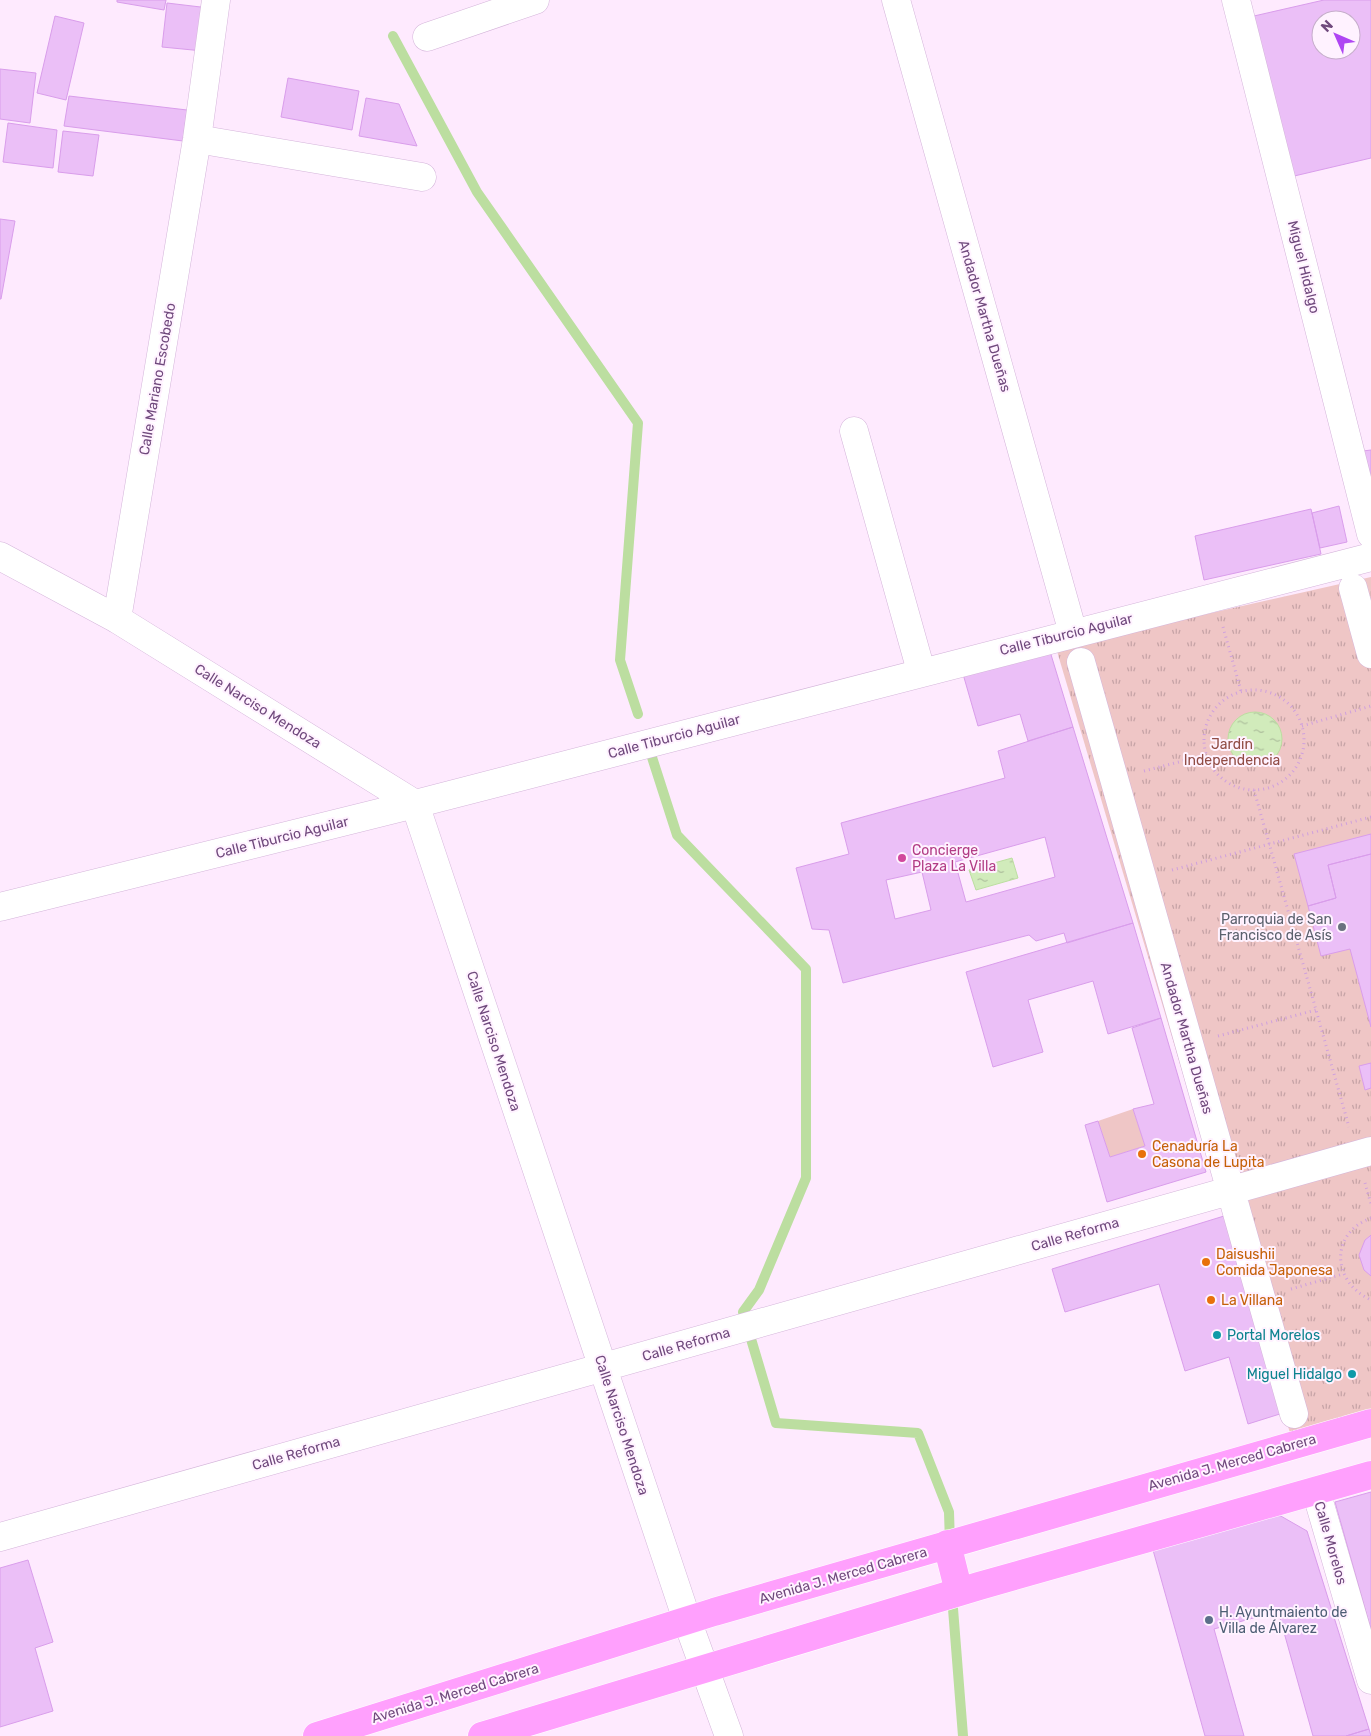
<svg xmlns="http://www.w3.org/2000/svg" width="1371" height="1736" font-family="Rubik,sans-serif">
	<defs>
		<pattern id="park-tufts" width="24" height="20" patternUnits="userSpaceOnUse" patternTransform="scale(1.25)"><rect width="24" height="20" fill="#efc6c6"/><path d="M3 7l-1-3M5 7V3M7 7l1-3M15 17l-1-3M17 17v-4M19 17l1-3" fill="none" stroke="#c6a3a6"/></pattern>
		<pattern id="water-ripples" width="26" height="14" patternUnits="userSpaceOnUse" patternTransform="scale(1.25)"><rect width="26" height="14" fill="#d1ebbb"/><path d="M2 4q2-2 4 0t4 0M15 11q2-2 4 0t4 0" fill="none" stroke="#aec09d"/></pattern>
	</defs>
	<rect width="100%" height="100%" fill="#feeafe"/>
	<!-- green -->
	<path fill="#efc6c6" d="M1133,1109L1145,1146L1110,1157L1098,1121Z"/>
	<!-- park -->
	<path fill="url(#park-tufts)" d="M1371,577V1410L1290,1433L1056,648Z"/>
	<!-- water -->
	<path fill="url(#water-ripples)" stroke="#bcdea0" d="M1228 739a27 27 0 1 1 54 0a27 27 0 1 1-54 0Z
		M1012,858L1018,878L976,890L969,870Z"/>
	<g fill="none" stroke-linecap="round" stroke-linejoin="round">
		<!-- stream -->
		<path stroke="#bcdea0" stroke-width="10" d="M393,36L477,192L638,423L620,660L638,714
			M649,748L677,835L806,969V1178L759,1290L743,1312L776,1423L918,1433L949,1512L950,1544
			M952,1596L963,1736"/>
	</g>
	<!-- building -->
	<path fill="#ebbff7" stroke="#d99deb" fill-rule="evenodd" d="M117,0H166L164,10L117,2Z
		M1324,0H1371V158L1290,177L1254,16ZM1321,20H1351V50H1321Z
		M167,3L209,8L203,51L162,47Z
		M55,16L84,23L66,100L37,93Z
		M0,69L36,73L30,123L0,119Z
		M288,78L359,91L352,130L281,117Z
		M69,96L187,110L183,141L64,126Z
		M366,98L399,104L417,146L359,136Z
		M8,123L57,130L53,168L3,162Z
		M63,131L99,135L93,176L58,172Z
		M0,219L15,221L1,299H0Z
		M1371,450V482L1363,451Z
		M1339,506L1347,542L1320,548L1312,513Z
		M1311,509L1321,554L1204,580L1195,536Z
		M1049,648L1073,727L1028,741L1020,714L978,726L963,674Z
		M1073,727L1133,923L1067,943L1064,933L1036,941L1029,935L843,983L829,930L812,929L796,868L849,854L841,823L1005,778L998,751ZM1045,837L1055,877L966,902L955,862ZM922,872L931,910L895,919L886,880Z
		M1371,834V854L1328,865L1336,898L1308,906L1294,854Z
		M1371,854V1027L1350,949L1321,956L1308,906L1336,898L1328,865Z
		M1133,923L1161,1018L1108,1034L1093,981L1028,1000L1043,1052L993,1067L966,972Z
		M1161,1018L1206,1172L1107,1202L1085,1125L1098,1121L1110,1157L1145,1146L1133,1109L1154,1104L1132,1028Z
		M1371,1063V1088L1365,1090L1359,1066Z
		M1224,1216L1283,1413L1248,1424L1229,1357L1185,1371L1159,1284L1065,1312L1052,1269Z
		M1370,1236L1371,1235V1276L1364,1270L1359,1255L1365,1240Z
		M1371,1492V1630L1335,1502Z
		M1279,1515L1307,1531L1369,1729L1346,1736H1313L1278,1611L1214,1629L1244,1736H1205L1153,1550Z
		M28,1560L53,1642L35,1648L53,1711L0,1727V1568Z
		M1369,1729L1371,1736H1346Z"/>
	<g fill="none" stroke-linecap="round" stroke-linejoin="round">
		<defs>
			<path id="minor" d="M896,0L1073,633
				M1236,0L1371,534
				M427,37L535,0
				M197,139L422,177
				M854,431L921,671
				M0,556L117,619L415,804L687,1620L729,1736
				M1353,588L1371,654
				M117,619L197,139L216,0
				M1081,662L1294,1414
				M0,907L415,804L1371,557
				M1316,1491L1371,1680
				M0,1537L1371,1151"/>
			<path id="major" d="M947,1544L959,1592
				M317,1736L714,1612L1371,1423
				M482,1736L979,1586L1371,1475"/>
		</defs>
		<!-- minor casing -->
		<use href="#minor" stroke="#d4b5da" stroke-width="29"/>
		<!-- major casing -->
		<use href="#major" stroke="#fff" stroke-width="29"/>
		<!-- path -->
		<path stroke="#cfa0dd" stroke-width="3" stroke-dasharray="1 4" stroke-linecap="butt" d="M1223,627L1241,691
			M1204 740a50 50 0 1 1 100 0a50 50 0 1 1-100 0Z
			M1302,726L1371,706
			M1144,771L1206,755
			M1254,790L1349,1127
			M1172,870L1371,817
			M1218,1036L1316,1010
			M1365,1183L1371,1204
			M1371,1218C1329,1234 1332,1282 1371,1300
			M1291,1289L1343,1274"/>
		<!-- minor -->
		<use href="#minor" stroke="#fff" stroke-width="28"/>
		<!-- major -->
		<use href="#major" stroke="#ffa0fd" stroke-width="28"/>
	</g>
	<!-- markers -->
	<circle fill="#d1479c" stroke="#fff2ff" stroke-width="2" cx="902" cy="858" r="5"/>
	<circle fill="#6b7280" stroke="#fff2ff" stroke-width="2" cx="1342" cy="927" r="5"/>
	<g fill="#e8710a" stroke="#fff2ff" stroke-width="2">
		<circle cx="1142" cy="1154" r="5"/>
		<circle cx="1206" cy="1262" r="5"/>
		<circle cx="1211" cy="1300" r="5"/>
	</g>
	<g fill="#0f9aa8" stroke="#fff2ff" stroke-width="2">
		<circle cx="1217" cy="1335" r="5"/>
		<circle cx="1352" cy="1374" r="5"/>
	</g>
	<circle fill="#5c6f8a" stroke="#fff2ff" stroke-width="2" cx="1209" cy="1620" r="5"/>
	<g text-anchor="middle" stroke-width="4" stroke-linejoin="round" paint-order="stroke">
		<!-- street labels -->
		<g font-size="14" fill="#70497d" stroke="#fff2ff">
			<text transform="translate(1304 267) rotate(76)" y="5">Miguel Hidalgo</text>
			<text transform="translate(985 316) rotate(74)" y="5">Andador Martha Dueñas</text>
			<text transform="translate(157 379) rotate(-80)" y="5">Calle Mariano Escobedo</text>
			<text transform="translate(1066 634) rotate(-14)" y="5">Calle Tiburcio Aguilar</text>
			<text transform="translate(258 706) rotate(32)" y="5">Calle Narciso Mendoza</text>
			<text transform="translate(674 736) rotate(-15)" y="5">Calle Tiburcio Aguilar</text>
			<text transform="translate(282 837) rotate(-14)" y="5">Calle Tiburcio Aguilar</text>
			<text transform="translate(1187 1038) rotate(74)" y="5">Andador Martha Dueñas</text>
			<text transform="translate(494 1041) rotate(72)" y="5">Calle Narciso Mendoza</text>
			<text transform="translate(1075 1234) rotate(-16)" y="5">Calle Reforma</text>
			<text transform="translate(686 1344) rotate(-16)" y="5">Calle Reforma</text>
			<text transform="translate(622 1425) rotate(72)" y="5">Calle Narciso Mendoza</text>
			<text transform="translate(296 1453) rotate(-16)" y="5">Calle Reforma</text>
			<text transform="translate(1232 1462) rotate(-16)" y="5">Avenida J. Merced Cabrera</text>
			<text transform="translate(1331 1543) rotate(74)" y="5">Calle Morelos</text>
			<text transform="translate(843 1575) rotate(-16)" y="5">Avenida J. Merced Cabrera</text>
			<text transform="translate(455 1693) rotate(-17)" y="5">Avenida J. Merced Cabrera</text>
		</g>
		<!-- park labels -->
		<g font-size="14" fill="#914c45" stroke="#fff2ff">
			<text x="1232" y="749">Jardín<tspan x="1232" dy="16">Independencia</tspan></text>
		</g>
		<!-- hotel labels -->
		<g font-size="14" fill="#b23c85" stroke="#fff2ff" text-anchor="start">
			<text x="912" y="855">Concierge<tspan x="912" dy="16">Plaza La Villa</tspan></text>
		</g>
		<!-- worship labels -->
		<g font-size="14" fill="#5b616d" stroke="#fff2ff" text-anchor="end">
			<text x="1332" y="924">Parroquia de San<tspan x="1332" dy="16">Francisco de Asís</tspan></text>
		</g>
		<!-- food labels -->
		<g font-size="14" fill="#c56008" stroke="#fff2ff" text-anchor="start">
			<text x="1152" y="1151">Cenaduría La<tspan x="1152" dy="16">Casona de Lupita</tspan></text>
			<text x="1216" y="1259">Daisushii<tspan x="1216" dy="16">Comida Japonesa</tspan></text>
			<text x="1221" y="1305">La Villana</text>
		</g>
		<!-- culture labels -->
		<g font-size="14" fill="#0d838f" stroke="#fff2ff" text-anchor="start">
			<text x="1227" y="1340">Portal Morelos</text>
			<text x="1342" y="1379" text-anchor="end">Miguel Hidalgo</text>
		</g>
		<!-- service labels -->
		<g font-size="14" fill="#4e5e75" stroke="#fff2ff" text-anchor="start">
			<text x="1219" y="1617">H. Ayuntmaiento de<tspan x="1219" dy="16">Villa de Álvarez</tspan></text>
		</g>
	</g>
	<!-- north arrow -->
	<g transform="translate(1336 35) rotate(315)"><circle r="24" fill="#fff2ff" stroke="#c6aecb"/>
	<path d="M0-4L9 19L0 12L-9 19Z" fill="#af45f3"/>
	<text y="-8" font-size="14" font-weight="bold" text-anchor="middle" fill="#70497d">N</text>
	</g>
</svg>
